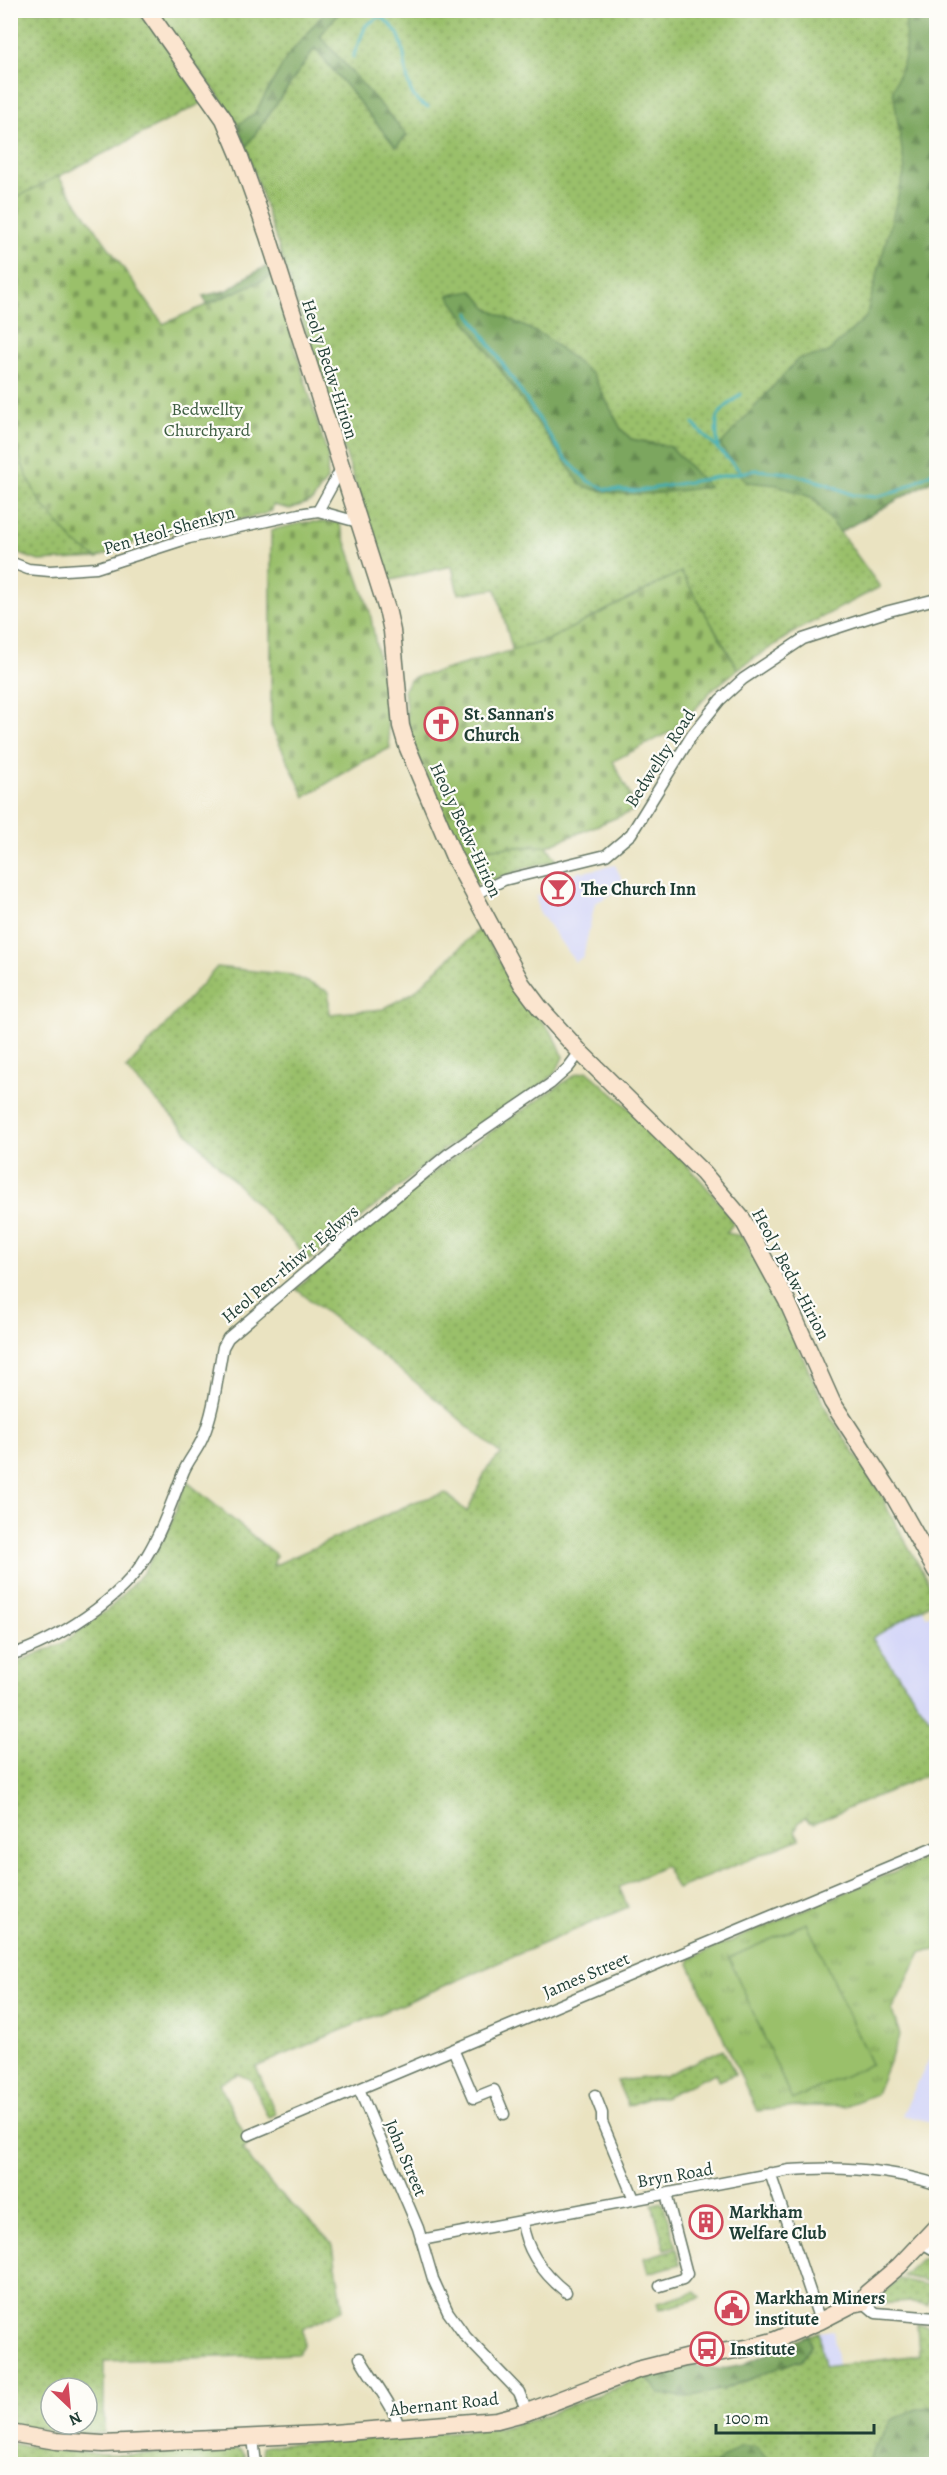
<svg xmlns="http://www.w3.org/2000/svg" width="947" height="2475" font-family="Alegreya,serif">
	<defs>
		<pattern id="grass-dots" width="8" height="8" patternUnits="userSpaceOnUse" patternTransform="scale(1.5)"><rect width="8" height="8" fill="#9ac06b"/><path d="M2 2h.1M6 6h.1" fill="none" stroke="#7d9d59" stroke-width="1.8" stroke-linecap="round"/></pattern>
		<pattern id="forest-firs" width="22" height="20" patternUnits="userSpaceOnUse" patternTransform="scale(1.5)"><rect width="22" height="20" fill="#7ba65f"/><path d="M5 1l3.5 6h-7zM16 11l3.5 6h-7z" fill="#64884f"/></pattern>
		<pattern id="cemetery-stones" width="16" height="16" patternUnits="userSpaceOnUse" patternTransform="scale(1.5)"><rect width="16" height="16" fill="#9ac06b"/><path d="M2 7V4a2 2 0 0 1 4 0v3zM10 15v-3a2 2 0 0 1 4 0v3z" fill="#7d9d59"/></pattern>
		<pattern id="park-tufts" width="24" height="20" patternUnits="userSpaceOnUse" patternTransform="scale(1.5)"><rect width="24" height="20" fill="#9ac06b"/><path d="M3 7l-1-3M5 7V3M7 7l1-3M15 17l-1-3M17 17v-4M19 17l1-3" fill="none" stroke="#7d9d59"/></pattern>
	</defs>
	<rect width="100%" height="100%" fill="#fdfcf7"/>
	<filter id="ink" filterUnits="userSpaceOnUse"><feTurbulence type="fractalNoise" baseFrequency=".0167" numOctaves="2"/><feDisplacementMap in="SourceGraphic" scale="12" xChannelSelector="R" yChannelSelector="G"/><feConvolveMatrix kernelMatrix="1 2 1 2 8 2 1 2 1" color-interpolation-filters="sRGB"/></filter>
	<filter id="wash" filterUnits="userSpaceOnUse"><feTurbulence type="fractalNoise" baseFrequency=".008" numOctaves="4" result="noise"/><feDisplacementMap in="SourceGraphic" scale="24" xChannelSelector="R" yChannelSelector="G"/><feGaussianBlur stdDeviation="1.35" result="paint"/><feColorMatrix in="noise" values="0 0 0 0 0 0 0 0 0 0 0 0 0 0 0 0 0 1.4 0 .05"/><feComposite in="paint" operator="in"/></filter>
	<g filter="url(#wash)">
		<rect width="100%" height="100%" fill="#eae3c1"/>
		<!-- built -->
		<path fill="#d6d8f8" d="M615,865L626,887L595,903L583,957L575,962L538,910L536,896L546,894L543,880L562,876V873L567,872L568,875L577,873V871L582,870L583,872Z
			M923,1608L926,1616L936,1613V1717L929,1718L872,1637Z
			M936,2045V2123L902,2115Z
			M833,2330L838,2365L824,2367L819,2332Z"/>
		<!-- grass -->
		<path fill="url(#grass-dots)" stroke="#5c7e50" stroke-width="1.5" fill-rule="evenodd" d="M10,11H138L161,39L202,103L11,201Z
			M153,11H326L287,57L255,113L238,125L217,93Z
			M340,11H936V478L840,532L880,587L797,630L738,669L681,572L548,640L513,652L496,589L458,594L452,566L387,581L246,147L315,48L395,146L407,136L320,36ZM473,291L488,309L593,375L621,429L631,439L671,447L581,485Z
			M10,430L75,543L97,558L39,561L11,551Z
			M547,846L557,861L529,867L484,883H475L457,849Z
			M481,927C495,954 510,979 527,1003C542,1024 555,1030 563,1057L556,1072L548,1080L442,1151L310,1260L126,1069L217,967L292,975L329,992V1014L383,1009L414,992Z
			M587,1071C638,1115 696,1167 734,1223L726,1233L742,1236L774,1294L828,1413L886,1501L884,1503L936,1596V1600L872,1638L929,1718L936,1717V1771L814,1823L809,1822L805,1818L799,1822L795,1832L800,1839L677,1889L665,1866L619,1887L628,1907L256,2067L276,2114L268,2118L251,2080L238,2074L219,2083L249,2144L242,2150L275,2189L323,2233L333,2246L343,2309L303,2329L304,2345L298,2354L104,2361V2433H67L11,2424L10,1665L63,1643L111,1607L143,1573L168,1532L186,1481L276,1555L273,1566L417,1501L446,1493L467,1512L486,1470L501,1454L414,1381L296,1289L372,1221L451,1159L576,1074ZM51,2388H87V2424H51Z
			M723,2049L735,2074L719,2081L715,2073L664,2097H651L628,2106L617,2081L664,2076Z
			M661,2202L665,2209L676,2246L665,2249L652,2204Z
			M676,2249L680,2264L648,2273L644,2258Z
			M929,2257L936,2258L932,2282L903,2276L920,2260Z
			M899,2279L932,2286L928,2305L912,2302L879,2304L877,2298Z
			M696,2292L701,2298L659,2310L657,2303Z
			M917,2324L936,2329V2406L917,2409L891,2420L866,2464H774L768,2459L720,2461L714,2464H264L262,2447L267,2446L500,2428L533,2420L647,2376L650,2383L687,2397L724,2389L802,2359L811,2345L810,2335L819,2332L824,2367L919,2355Z
			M10,2443L59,2451L123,2455L234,2449L242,2451L245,2456L238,2464H11Z"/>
		<!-- forest -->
		<path fill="url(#forest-firs)" stroke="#4d724a" stroke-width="1.5" d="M326,11H340L320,36L407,135L396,147L315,48L246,147L235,120L238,125L255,113L287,57Z
			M906,11H936V478L840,532L813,498L777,485L746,482L720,445L798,359L827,353L866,317L905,170L893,90L905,57Z
			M269,265L273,276L207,304L203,296L228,290L248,276Z
			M473,291L488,309L544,336L593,375L621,429L631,439L671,447L709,487C666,492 622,501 581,485L448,295Z
			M810,2335L811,2345L802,2359L724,2389L687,2397L659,2394L647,2376L693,2365L718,2369L744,2364Z
			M936,2406V2464H866L891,2420L917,2409Z
			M741,2445L755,2447L774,2464H715Z"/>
		<!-- cemetery -->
		<path fill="url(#cemetery-stones)" stroke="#5c7e50" stroke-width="1.5" d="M58,176L163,324L273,276L328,456L327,480L312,501L290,509L273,505L272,511L261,515L168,533L161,530L153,531L148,537L97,558L75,543L40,502L26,474L12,436L10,201Z
			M306,522H339L370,612L383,685L390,748L360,763L305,797L271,726V530Z
			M681,572L738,669L710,692L680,727L613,761L637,809L547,846L457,849L409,734L404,689L410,680L417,676L430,674L548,640Z"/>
		<!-- park -->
		<path fill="url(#park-tufts)" stroke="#5c7e50" stroke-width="1.5" d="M936,1854V1950L921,1952L892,2011L900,2035L876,2094L845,2106H808L757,2111L689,1964L691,1958Z"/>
		<!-- pitch -->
		<path fill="#9ac06b" stroke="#5c7e50" stroke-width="1.5" d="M807,1923L871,2064L792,2100L729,1958Z"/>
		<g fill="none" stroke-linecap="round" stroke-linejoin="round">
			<!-- stream -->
			<path stroke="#3cadb4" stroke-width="3" d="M382,10L381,16C386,21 394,27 398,34C410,55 399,98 428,107
				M353,57L366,25L381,16
				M469,313L564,457L588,481L606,489L638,491L756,470L789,473L827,484L853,495L875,497L899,491L936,470
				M693,424L742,473
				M718,447C714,413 716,415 741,394"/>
		</g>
	</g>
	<g filter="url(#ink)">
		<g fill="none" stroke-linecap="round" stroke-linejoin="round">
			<defs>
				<path id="street" d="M318,511L341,469
					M10,562L28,569L50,571L96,568L189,538L299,514L318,511L358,522
					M473,895L504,880L606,855L631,834L692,735L720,700L743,679L803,639L889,611L936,599
					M10,1655C56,1641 122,1599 146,1557C162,1531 172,1501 183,1473C188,1460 198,1450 203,1437C215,1409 217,1377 223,1347L228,1338L349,1235L448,1154L550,1084L568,1068L580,1052
					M453,2049L474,2098L494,2090L504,2114
					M359,2089L418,2228L433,2279L448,2312L466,2337L519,2392L527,2412
					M595,2095L602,2113V2122L634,2199
					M249,2135L936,1847
					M770,2173L820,2321
					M522,2221C526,2251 542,2273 566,2292
					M421,2240L790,2170C839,2166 889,2169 936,2184
					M922,2243L936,2251
					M660,2286L683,2279L687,2274L666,2194
					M863,2302L876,2313L936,2318
					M360,2358C371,2378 397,2410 399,2429
					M253,2438L256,2464"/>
				<path id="secondary" d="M147,10L224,119L240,157L268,236L388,613L392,631L401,726L407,746L454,857L522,984L540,1008L580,1052L703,1173L743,1220L787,1301L832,1402L896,1500L936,1571
					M10,2433L56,2441L103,2444L321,2434L497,2420L527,2412L637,2370L685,2358L747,2348L773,2341L820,2321L853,2304L863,2302L867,2293L899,2266L936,2227"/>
			</defs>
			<!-- street casing -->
			<use href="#street" stroke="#667765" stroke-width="13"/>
			<!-- secondary casing -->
			<use href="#secondary" stroke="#667765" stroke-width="19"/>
			<!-- street -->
			<use href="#street" stroke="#fff" stroke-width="10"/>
			<!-- secondary -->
			<use href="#secondary" stroke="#fbe5cf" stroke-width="16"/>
		</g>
	</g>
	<!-- icons -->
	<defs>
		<symbol id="church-ring" viewBox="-11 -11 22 22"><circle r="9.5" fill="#fdfcf7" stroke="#d1495b" stroke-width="1.5"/><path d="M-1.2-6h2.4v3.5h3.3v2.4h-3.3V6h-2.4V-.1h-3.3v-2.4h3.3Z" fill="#d1495b"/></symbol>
		<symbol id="bar-ring" viewBox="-11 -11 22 22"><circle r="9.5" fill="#fdfcf7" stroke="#d1495b" stroke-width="1.5"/><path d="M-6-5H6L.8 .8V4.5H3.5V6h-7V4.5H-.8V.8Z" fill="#d1495b"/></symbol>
		<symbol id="building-ring" viewBox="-11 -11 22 22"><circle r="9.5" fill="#fdfcf7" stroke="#d1495b" stroke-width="1.5"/><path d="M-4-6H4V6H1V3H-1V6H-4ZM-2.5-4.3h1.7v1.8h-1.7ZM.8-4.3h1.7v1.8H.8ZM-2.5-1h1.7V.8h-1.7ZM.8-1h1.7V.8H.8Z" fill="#d1495b"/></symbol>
		<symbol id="civic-ring" viewBox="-11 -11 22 22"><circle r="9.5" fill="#fdfcf7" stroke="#d1495b" stroke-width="1.5"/><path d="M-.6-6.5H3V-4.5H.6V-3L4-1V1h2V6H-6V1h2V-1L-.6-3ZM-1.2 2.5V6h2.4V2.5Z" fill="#d1495b"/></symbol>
		<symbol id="bus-ring" viewBox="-11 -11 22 22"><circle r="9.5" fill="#fdfcf7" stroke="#d1495b" stroke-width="1.5"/><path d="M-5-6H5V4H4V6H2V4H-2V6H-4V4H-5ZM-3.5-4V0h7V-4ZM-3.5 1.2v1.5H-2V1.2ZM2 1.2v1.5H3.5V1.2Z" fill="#d1495b"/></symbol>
	</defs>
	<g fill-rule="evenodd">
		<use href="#church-ring" x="422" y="705" width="38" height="38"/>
		<use href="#bar-ring" x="539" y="870" width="38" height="38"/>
		<use href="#building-ring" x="687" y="2203" width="38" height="38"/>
		<use href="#civic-ring" x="713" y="2289" width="38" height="38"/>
		<use href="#bus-ring" x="688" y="2330" width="38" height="38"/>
	</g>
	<g text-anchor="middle" stroke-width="4.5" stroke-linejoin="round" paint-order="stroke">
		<!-- street labels -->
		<g font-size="18" fill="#1f3d34" stroke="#fdfcf7">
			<text transform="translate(330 369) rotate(72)" y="6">Heol y Bedw-Hirion</text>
			<text transform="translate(169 530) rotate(-16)" y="6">Pen Heol-Shenkyn</text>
			<text transform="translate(660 758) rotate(-57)" y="6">Bedwellty Road</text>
			<text transform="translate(466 830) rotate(65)" y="6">Heol y Bedw-Hirion</text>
			<text transform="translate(290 1264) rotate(-40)" y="6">Heol Pen-rhiw'r Eglwys</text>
			<text transform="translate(791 1274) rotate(62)" y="6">Heol y Bedw-Hirion</text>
			<text transform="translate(586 1975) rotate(-23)" y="6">James Street</text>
			<text transform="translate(406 2158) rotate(67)" y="6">John Street</text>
			<text transform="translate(675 2175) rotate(-10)" y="6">Bryn Road</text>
			<text transform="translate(444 2404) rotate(-6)" y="6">Abernant Road</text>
		</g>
		<!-- park labels -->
		<g font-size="18" fill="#3e5e42" stroke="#fdfcf7">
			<text x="207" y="415">Bedwellty<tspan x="207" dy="21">Churchyard</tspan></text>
		</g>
		<!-- poi labels -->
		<g font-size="18" font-weight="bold" fill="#1f3d34" stroke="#fdfcf7" text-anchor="start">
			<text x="464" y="720">St. Sannan's<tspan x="464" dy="21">Church</tspan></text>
			<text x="581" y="895">The Church Inn</text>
			<text x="729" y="2218">Markham<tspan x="729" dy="21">Welfare Club</tspan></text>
			<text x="755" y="2304">Markham Miners<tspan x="755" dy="21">institute</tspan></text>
			<text x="730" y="2355">Institute</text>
		</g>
	</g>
	<!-- margin -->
	<rect width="947" height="2475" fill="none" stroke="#fdfcf7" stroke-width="36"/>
	<!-- north arrow -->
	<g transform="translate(69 2406) rotate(154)"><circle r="28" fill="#fdfcf7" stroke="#a4b0a9" stroke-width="1.5"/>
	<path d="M0-4.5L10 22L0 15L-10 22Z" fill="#d1495b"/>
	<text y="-9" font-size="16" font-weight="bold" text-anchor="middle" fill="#1f3d34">N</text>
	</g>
	<!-- scale -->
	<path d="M716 2424v9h158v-9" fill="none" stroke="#1f3d34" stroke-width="3"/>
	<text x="725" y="2424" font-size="18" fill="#1f3d34" stroke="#fdfcf7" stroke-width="4.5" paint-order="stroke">100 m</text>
</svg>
